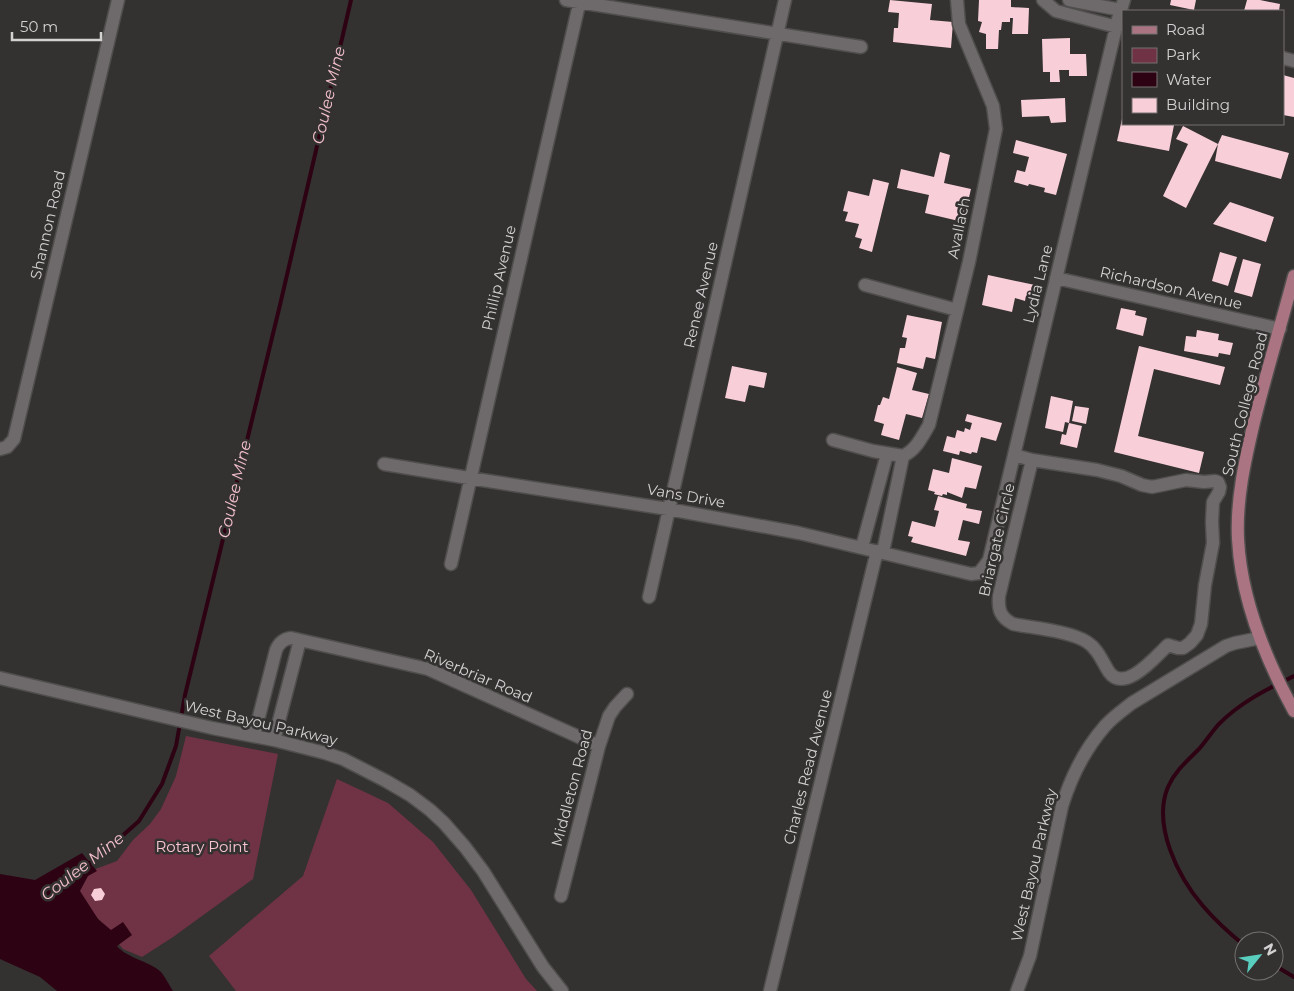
<svg xmlns="http://www.w3.org/2000/svg" width="1294" height="991" font-family="Montserrat,sans-serif">
	<rect width="100%" height="100%" fill="#343131"/>
	<!-- green -->
	<path fill="#703345" d="M186,736L278,754L253,879L173,937L142,957L123,949L76,892L85,873L117,861L133,840L150,824L161,809L176,776Z
		M337,779L388,803L433,842L471,890L526,979L537,991H236L209,956L303,876Z"/>
	<!-- water -->
	<path fill="#2d0313" d="M82,853L97,871L88,876L80,891L98,919L111,930L123,922L132,935L117,946C127,958 148,961 160,971C165,976 169,985 173,991H57L40,977L0,959V874L35,880Z"/>
	<g fill="none" stroke-linecap="round" stroke-linejoin="round">
		<!-- stream -->
		<path stroke="#2d0313" stroke-width="4" d="M88,864L103,853L139,821L162,784L176,746L185,695L280,305L351,0
			M1244,945C1229,933 1215,920 1203,906C1178,877 1152,825 1168,787C1175,771 1187,761 1199,749C1206,741 1211,733 1218,725C1239,703 1267,689 1294,676
			M1274,965L1294,977"/>
	</g>
	<!-- building -->
	<path fill="#f8cfd8" d="M890,0L932,4L930,20L953,22L951,48L893,42L894,28H898L899,13L888,12Z
		M979,0H1011V7L1029,8L1028,34H1012L1013,18H1010V22H1002L1001,30H999L998,49H986V34L979,32L982,22L978,21Z
		M1171,0H1196L1194,10L1170,5Z
		M1247,0H1260L1280,4L1279,11H1244Z
		M1070,38V54H1086L1087,76H1069V70H1059L1060,82H1050V72H1043L1042,39Z
		M1283,75L1294,78V117L1283,115Z
		M1065,98L1066,122L1051,123L1049,116L1022,117L1021,100Z
		M1122,119L1123,124H1166L1174,125L1169,151L1117,141Z
		M1183,126L1218,144L1222,135L1289,153L1281,179L1215,161L1218,144L1186,208L1163,196L1188,144L1176,139Z
		M1016,140L1067,154L1056,195L1044,192L1045,188L1029,184L1028,186L1014,182L1017,170L1025,172L1029,157L1013,153Z
		M940,152L950,155L944,183L971,189L963,222L925,213L929,195L897,188L901,169L934,177Z
		M873,179L889,183L872,252L859,248L862,239L855,237L859,224L845,221L848,212L843,211L848,191L869,196Z
		M1230,202L1274,217L1266,242L1213,224Z
		M1220,252L1237,257L1228,286L1212,281Z
		M1243,259L1261,264L1252,297L1234,292Z
		M988,275L1035,285L1032,297L1026,296L1025,301L1015,298L1012,312L982,305Z
		M1121,308L1136,311L1135,315L1147,318L1143,336L1116,329Z
		M907,315L942,322L935,359L926,357L923,369L897,363L900,348H905L907,338L902,337Z
		M1197,330L1219,334L1218,340L1233,343L1230,355L1219,353L1218,357L1184,351L1186,336L1196,337Z
		M1139,346L1225,367L1220,385L1154,369L1138,436L1204,452L1199,473L1114,452Z
		M732,366L767,373L764,388L749,385L745,402L725,398Z
		M897,367L917,373L912,390L929,394L922,418L906,414L899,440L881,435L884,424L874,421L878,405H880L883,397L889,399Z
		M1051,396L1073,401L1069,423L1065,422L1063,432L1045,428Z
		M1075,406L1089,408L1086,424L1072,421Z
		M967,414L1002,423L996,441L981,437L977,453L972,452L971,454L960,451L959,455L943,451L947,436L955,438L957,430L964,432L965,428L970,430L972,423L965,421Z
		M1069,423L1082,426L1077,448L1060,444L1062,434L1066,435Z
		M952,458L982,466L976,489L965,487L962,498L947,492V495L943,494L942,496L934,494L935,492L928,490L933,469L949,473Z
		M938,496L967,504L966,508L982,511L979,524L963,520L958,540L970,542L966,556L911,542L913,537L908,536L912,521L935,527L939,511L934,510Z
		M101,888L105,894L102,900L95,901L91,895L94,889Z"/>
	<g fill="none" stroke-linecap="round" stroke-linejoin="round">
		<defs>
			<path id="minor" d="M566,0L861,47
				M1043,0L1056,11L1117,27
				M1069,0L1121,10
				M1283,58L1294,61
				M1056,278L1280,329
				M865,285L957,310
				M833,440L873,451L903,456C916,450 922,437 929,425L969,262L996,129L993,106L959,24L957,0
				M0,449L7,447L14,439L118,0
				M1014,455L1032,460L1097,470L1121,476L1142,485L1152,487L1186,480L1204,482L1215,481L1218,482L1220,487L1219,492L1213,502L1212,522L1213,543L1205,585L1201,624L1197,635L1190,643L1183,648H1178L1168,645C1156,656 1125,694 1109,672C1102,661 1098,649 1087,642C1070,631 1033,628 1013,624C1000,617 998,610 999,596L1032,460
				M384,464L469,478L668,509L799,533L971,574L979,573L983,568L989,560L1118,19L1124,0
				M862,547L887,454
				M883,552L903,456
				M451,564L580,0
				M649,597L785,0
				M0,678L212,728L274,740L325,753L343,759L386,781L410,795L430,810L444,823L465,847L483,871L543,967L562,991
				M254,736L276,650C279,643 283,639 291,638L428,669L599,746
				M274,740L300,640
				M561,896L599,746L609,716L615,707L627,694
				M770,991L877,551
				M1017,991L1030,956L1062,806C1071,777 1085,749 1105,726C1113,717 1123,710 1132,703L1226,646L1235,643L1260,638"/>
			<path id="major" d="M1294,276C1281,325 1266,373 1254,422C1245,460 1236,500 1238,539C1241,599 1265,658 1294,711"/>
		</defs>
		<!-- minor casing -->
		<use href="#minor" stroke="#504d4d" stroke-width="15"/>
		<!-- major casing -->
		<use href="#major" stroke="#504d4d" stroke-width="15"/>
		<!-- minor -->
		<use href="#minor" stroke="#6e6a6b" stroke-width="12"/>
		<!-- major -->
		<use href="#major" stroke="#ab7482" stroke-width="12"/>
	</g>
	<g text-anchor="middle" stroke-width="5" stroke-linejoin="round" paint-order="stroke">
		<!-- street labels -->
		<g font-size="15" fill="#d4d1d2" stroke="#343131">
			<text transform="translate(48 225) rotate(-77)" y="5">Shannon Road</text>
			<text transform="translate(959 228) rotate(-78)" y="5">Avallach</text>
			<text transform="translate(499 278) rotate(-77)" y="5">Phillip Avenue</text>
			<text transform="translate(1038 284) rotate(-76)" y="5">Lydia Lane</text>
			<text transform="translate(1171 288) rotate(13)" y="5">Richardson Avenue</text>
			<text transform="translate(701 295) rotate(-77)" y="5">Renee Avenue</text>
			<text transform="translate(1245 404) rotate(-76)" y="5">South College Road</text>
			<text transform="translate(686 496) rotate(10)" y="5">Vans Drive</text>
			<text transform="translate(997 540) rotate(-77)" y="5">Briargate Circle</text>
			<text transform="translate(478 676) rotate(23)" y="5">Riverbriar Road</text>
			<text transform="translate(261 723) rotate(13)" y="5">West Bayou Parkway</text>
			<text transform="translate(808 767) rotate(-76)" y="5">Charles Read Avenue</text>
			<text transform="translate(572 788) rotate(-75)" y="5">Middleton Road</text>
			<text transform="translate(1034 865) rotate(-77)" y="5">West Bayou Parkway</text>
		</g>
		<!-- park labels -->
		<g font-size="15" fill="#f8c5d1" stroke="#343131">
			<text x="202" y="852">Rotary Point</text>
		</g>
		<!-- water labels -->
		<g font-size="16" font-style="italic" fill="#f4c1cd" stroke="#343131">
			<text transform="translate(328 95) rotate(-77)" y="6">Coulee Mine</text>
			<text transform="translate(234 489) rotate(-77)" y="6">Coulee Mine</text>
			<text transform="translate(82 866) rotate(-38)" y="6">Coulee Mine</text>
		</g>
	</g>
	<!-- legend -->
	<rect x="1122" y="10" width="162" height="115" fill="#343131" stroke="#747171"/>
	<rect x="1132" y="26" width="25" height="8" fill="#ab7482" stroke="#747171"/>
	<text x="1166" y="35" font-size="15" fill="#d4d1d2">Road</text>
	<rect x="1132" y="48" width="25" height="15" fill="#703345" stroke="#747171"/>
	<text x="1166" y="60" font-size="15" fill="#d4d1d2">Park</text>
	<rect x="1132" y="72" width="25" height="15" fill="#2d0313" stroke="#747171"/>
	<text x="1166" y="85" font-size="15" fill="#d4d1d2">Water</text>
	<rect x="1132" y="98" width="25" height="15" fill="#f8cfd8" stroke="#747171"/>
	<text x="1166" y="110" font-size="15" fill="#d4d1d2">Building</text>
	<!-- north arrow -->
	<g transform="translate(1259 956) rotate(60)"><circle r="24" fill="#343131" stroke="#747171"/>
	<path d="M0-4L9 19L0 12L-9 19Z" fill="#59cebe"/>
	<text y="-8" font-size="14" font-weight="bold" text-anchor="middle" fill="#d4d1d2">N</text>
	</g>
	<!-- scale -->
	<path d="M12 32v8h89v-8" fill="none" stroke="#d4d1d2" stroke-width="2.5"/>
	<text x="20" y="32" font-size="15" fill="#d4d1d2" stroke="#343131" stroke-width="4" paint-order="stroke">50 m</text>
</svg>
